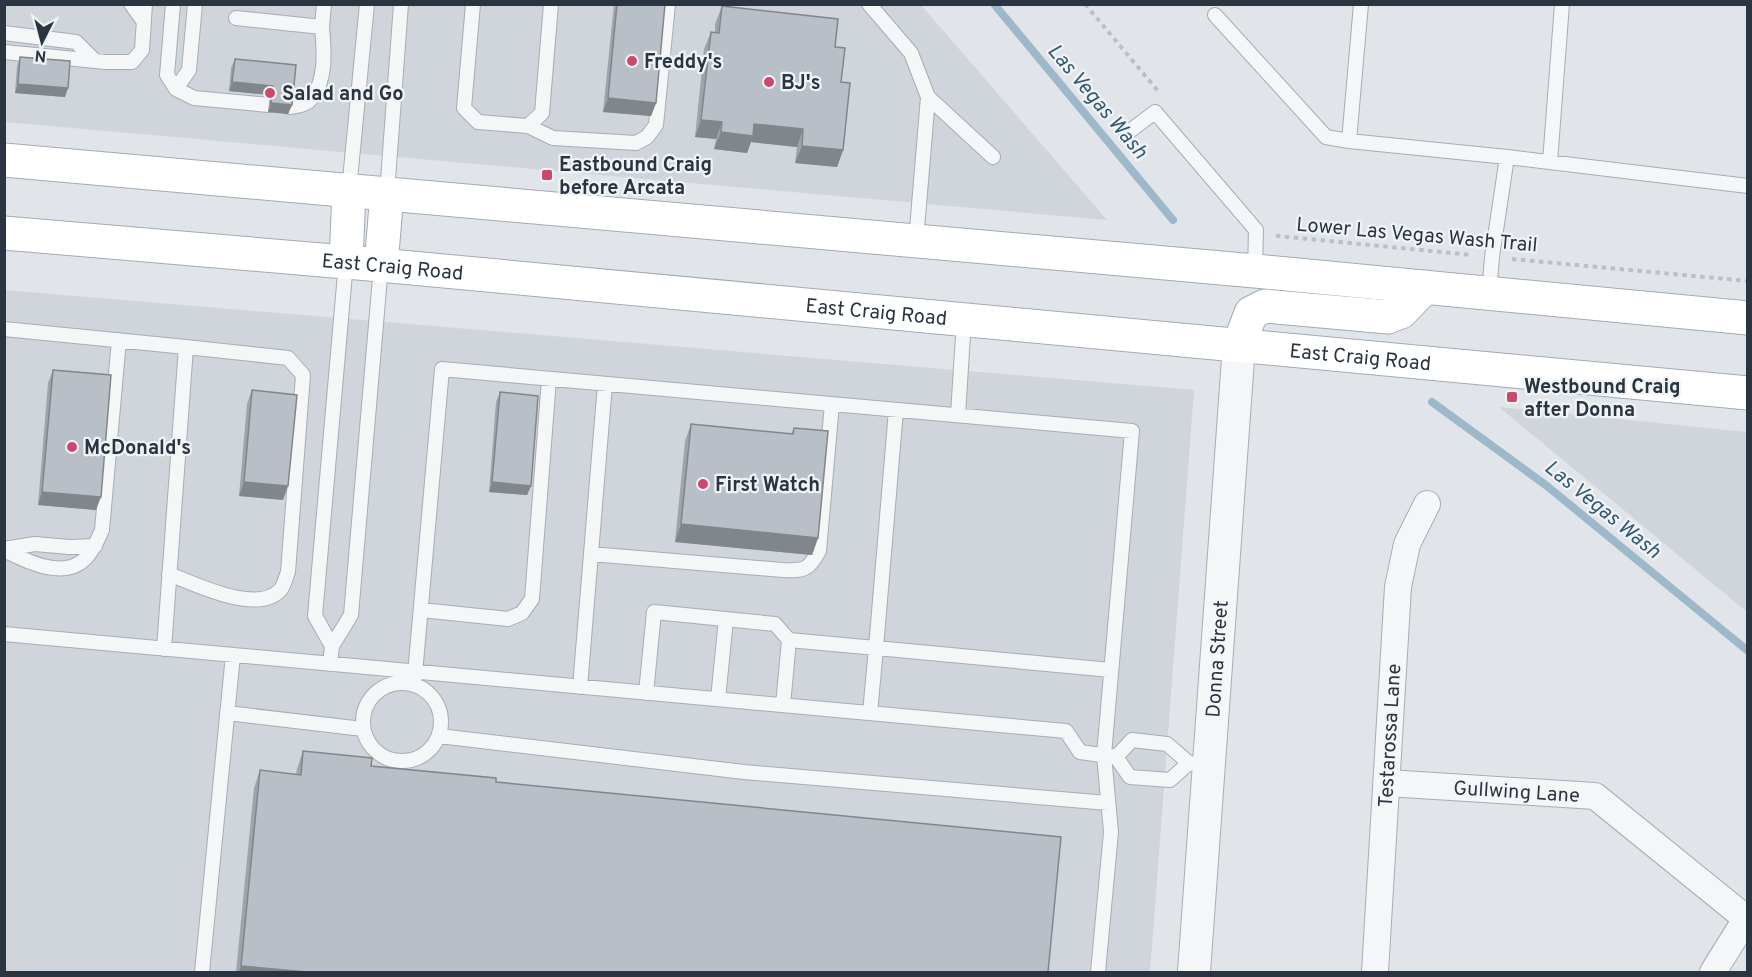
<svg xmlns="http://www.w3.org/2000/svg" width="1752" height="977" font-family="Overpass,sans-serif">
	<rect width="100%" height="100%" fill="#e1e5e9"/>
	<!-- built -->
	<path fill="#cfd5db" d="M4,5H921L1107,220L5,122Z
		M4,290L1194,390L1150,972H5Z
		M1499,407L1747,432V612Z"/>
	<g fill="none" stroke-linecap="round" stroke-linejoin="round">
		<!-- stream -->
		<path stroke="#9db8c9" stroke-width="8" d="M994,4L1173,220
			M1432,402L1547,486L1748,651"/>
		<defs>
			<path id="service" d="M131,4L144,22
				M173,4L167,75L176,89L194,98L269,105
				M473,4L464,108L478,122L528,126L542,113L551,4
				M869,4L911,53L928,97L916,241
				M1361,4L1349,141L1507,157
				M1215,15L1326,137L1349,141
				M236,18L322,27L324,4
				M4,33L76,42L95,61
				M4,52L106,62H132L142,50L145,4
				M176,89L189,70L195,4
				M928,97L993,157
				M289,107C297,106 306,105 311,99C327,80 324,50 322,27
				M528,126L553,138L636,143L647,137L656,125L668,4
				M1126,134L1155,112L1256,230L1255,271
				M1550,162L1562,4
				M349,190L367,4
				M387,193L401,4
				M1489,294L1492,257L1507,157L1748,186
				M4,329L186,347L164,649
				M958,415L964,319
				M4,549L35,544L69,547L95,546
				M4,550C26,561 63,580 85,559C93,551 98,539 102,530L119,340
				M591,554L783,570C805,571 808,570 819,551L832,404
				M169,574C195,584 259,616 281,589C284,585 286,577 288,572L303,375L288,358L186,347
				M421,610L508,619L522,613L532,599L549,379
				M4,634L1066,731L1080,752L1116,757L1130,777L1170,780L1189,763
				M332,646L315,616L346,262
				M330,664L332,646L351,615L381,266
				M363 722a39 39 0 1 1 78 0a39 39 0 1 1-78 0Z
				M414,685L442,369L1132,431L1104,755L1111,832L1098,972
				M580,687L605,384
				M646,693L654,612L775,624L789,640L876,648L896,410
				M718,699L726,619
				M783,705L789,640
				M227,713L363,729
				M870,713L876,648L1111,670
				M439,736L744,772L1108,803
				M1116,757L1132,740L1167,744L1189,763L1198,764
				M202,972L233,655"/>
			<g id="minor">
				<path id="s1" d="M1387,783L1595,796L1748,920"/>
				<path id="s2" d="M1375,972L1398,587L1407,544L1427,504"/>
				<path d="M1713,972L1746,919"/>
			</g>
			<g id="tertiary">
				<path id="s3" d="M1194,972L1239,345"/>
			</g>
			<g id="primary">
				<path d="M4,160L1255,271L1748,318"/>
				<path id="s4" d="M4,233L369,264L1748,393"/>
				<path d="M346,262L349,190"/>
				<path d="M381,266L387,193"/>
				<path d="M1239,345L1251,313L1265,306L1388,317L1401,312L1425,287"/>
			</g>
		</defs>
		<!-- service casing -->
		<use href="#service" stroke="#a6adb3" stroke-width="16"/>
		<!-- minor casing -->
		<use href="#minor" stroke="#a6adb3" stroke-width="28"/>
		<!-- tertiary casing -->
		<use href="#tertiary" stroke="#a6adb3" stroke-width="34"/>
		<!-- primary casing -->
		<use href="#primary" stroke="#a0abb5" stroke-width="35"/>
		<!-- path -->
		<path stroke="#bbc0c5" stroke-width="4" stroke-dasharray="4.5 4.5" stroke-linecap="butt" d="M1085,4L1158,91
			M1277,234L1278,236L1472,255
			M1512,259L1748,281"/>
		<!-- service -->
		<use href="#service" stroke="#f4f6f8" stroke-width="14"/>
		<!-- minor -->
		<use href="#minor" stroke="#f4f6f8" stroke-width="26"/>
		<!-- tertiary -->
		<use href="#tertiary" stroke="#f4f6f8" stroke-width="32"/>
		<!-- primary -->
		<use href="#primary" stroke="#fff" stroke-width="33"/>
	</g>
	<!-- wall -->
	<path fill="#9ea4aa" d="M614,4H665L656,103L651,116L603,112Z
		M722,6L835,47L841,82L843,150L837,167L795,163L797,147L751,142L747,153L714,149L716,139L695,137L704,49L711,32H715V24Z
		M20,57L65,97L15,93L17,66Z
		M235,59L296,65L292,105L288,114L268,112L270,95L229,91L231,68Z
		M53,370L96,510L38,505L48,383Z
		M252,390L283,500L239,496L247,404Z
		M500,392L531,486L527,495L489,492L496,402Z
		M691,424L791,434L794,428L818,538L812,555L675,542L685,441Z
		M303,751L371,766L496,782L1048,972H236L254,788L260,770L296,774L297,769Z"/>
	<!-- shaded-wall -->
	<path fill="#81868b" d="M232,82L273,86L270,95L229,91Z
		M18,84L68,88L65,97L15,93Z
		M608,98L656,103L651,116L603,112Z
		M271,103L292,105L288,114L268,112Z
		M701,120L722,122L716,139L695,137Z
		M754,124L803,129L797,147L751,142L747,153L714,149L721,132Z
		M802,146L843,150L837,167L795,163Z
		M244,482L288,486L283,500L239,496Z
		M492,482L531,486L527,495L489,492Z
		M42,492L101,497L96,510L38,505Z
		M681,524L818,538L812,555L675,542Z
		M241,966L307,972H239Z"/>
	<!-- building -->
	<path fill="#b8bfc6" stroke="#81868b" stroke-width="1.5" d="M617,4H665L656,103L608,98Z
		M722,6L838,19L835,47L845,48L841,82L850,83L843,150L802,146L803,129L754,124L753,136L721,132L722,122L701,120L711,32L719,33Z
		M20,57L70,61L68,88L18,84Z
		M235,59L296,65L292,105L271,103L273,86L232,82Z
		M53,370L111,375L101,497L42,492Z
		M252,390L297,395L288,486L244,482Z
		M500,392L538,396L531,486L492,482Z
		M691,424L793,434L794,428L828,431L818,538L681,524Z
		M303,751L372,758L371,766L496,778V782L1061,837L1048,972H307L241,966L260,770L301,775Z"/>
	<!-- markers -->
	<g fill="#cc486d" stroke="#f1f4f7" stroke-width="2">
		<circle cx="632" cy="61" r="6"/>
		<circle cx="769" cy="82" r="6"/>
		<circle cx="270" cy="93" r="6"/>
		<rect x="541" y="169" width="12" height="12" rx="3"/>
		<rect x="1506" y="391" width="12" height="12" rx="3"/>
		<circle cx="72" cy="447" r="6"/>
		<circle cx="703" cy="484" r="6"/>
	</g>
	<g text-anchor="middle" stroke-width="4.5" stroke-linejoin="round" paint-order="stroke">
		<!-- poi labels -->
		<g font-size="20" font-weight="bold" fill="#2a3541" stroke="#f1f4f7" text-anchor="start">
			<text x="644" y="68">Freddy's</text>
			<text x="781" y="89">BJ's</text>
			<text x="282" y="100">Salad and Go</text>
			<text x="559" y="171">Eastbound Craig<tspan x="559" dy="23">before Arcata</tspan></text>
			<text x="1524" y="393">Westbound Craig<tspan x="1524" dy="23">after Donna</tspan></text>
			<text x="84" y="454">McDonald's</text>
			<text x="715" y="491">First Watch</text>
		</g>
		<!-- street labels -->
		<g font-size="20" fill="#2a3541" stroke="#f1f4f7">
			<text transform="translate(1417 234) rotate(5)" y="7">Lower Las Vegas Wash Trail</text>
			<text dy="7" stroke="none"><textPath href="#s4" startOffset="390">East Craig Road</textPath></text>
			<text dy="7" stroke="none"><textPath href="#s4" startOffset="876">East Craig Road</textPath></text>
			<text dy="7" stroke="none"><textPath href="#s4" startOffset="1362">East Craig Road</textPath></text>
			<text dy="7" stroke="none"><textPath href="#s3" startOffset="314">Donna Street</textPath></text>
			<text dy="7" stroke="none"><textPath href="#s2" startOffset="237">Testarossa Lane</textPath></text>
			<text dy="7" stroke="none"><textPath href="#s1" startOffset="130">Gullwing Lane</textPath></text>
		</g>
		<!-- water labels -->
		<g font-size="21" font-style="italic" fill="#345974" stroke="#f1f4f7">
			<text transform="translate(1098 101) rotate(50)" y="7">Las Vegas Wash</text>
			<text transform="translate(1603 509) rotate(39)" y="7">Las Vegas Wash</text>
		</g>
	</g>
	<!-- border -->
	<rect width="1752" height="977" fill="none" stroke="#2a3541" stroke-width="12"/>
	<!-- north arrow -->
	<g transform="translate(42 42) rotate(186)" stroke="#f1f4f7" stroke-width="4.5" paint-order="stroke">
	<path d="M0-4.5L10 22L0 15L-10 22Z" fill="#2a3541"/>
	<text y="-9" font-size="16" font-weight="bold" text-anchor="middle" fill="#2a3541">N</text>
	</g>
</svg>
